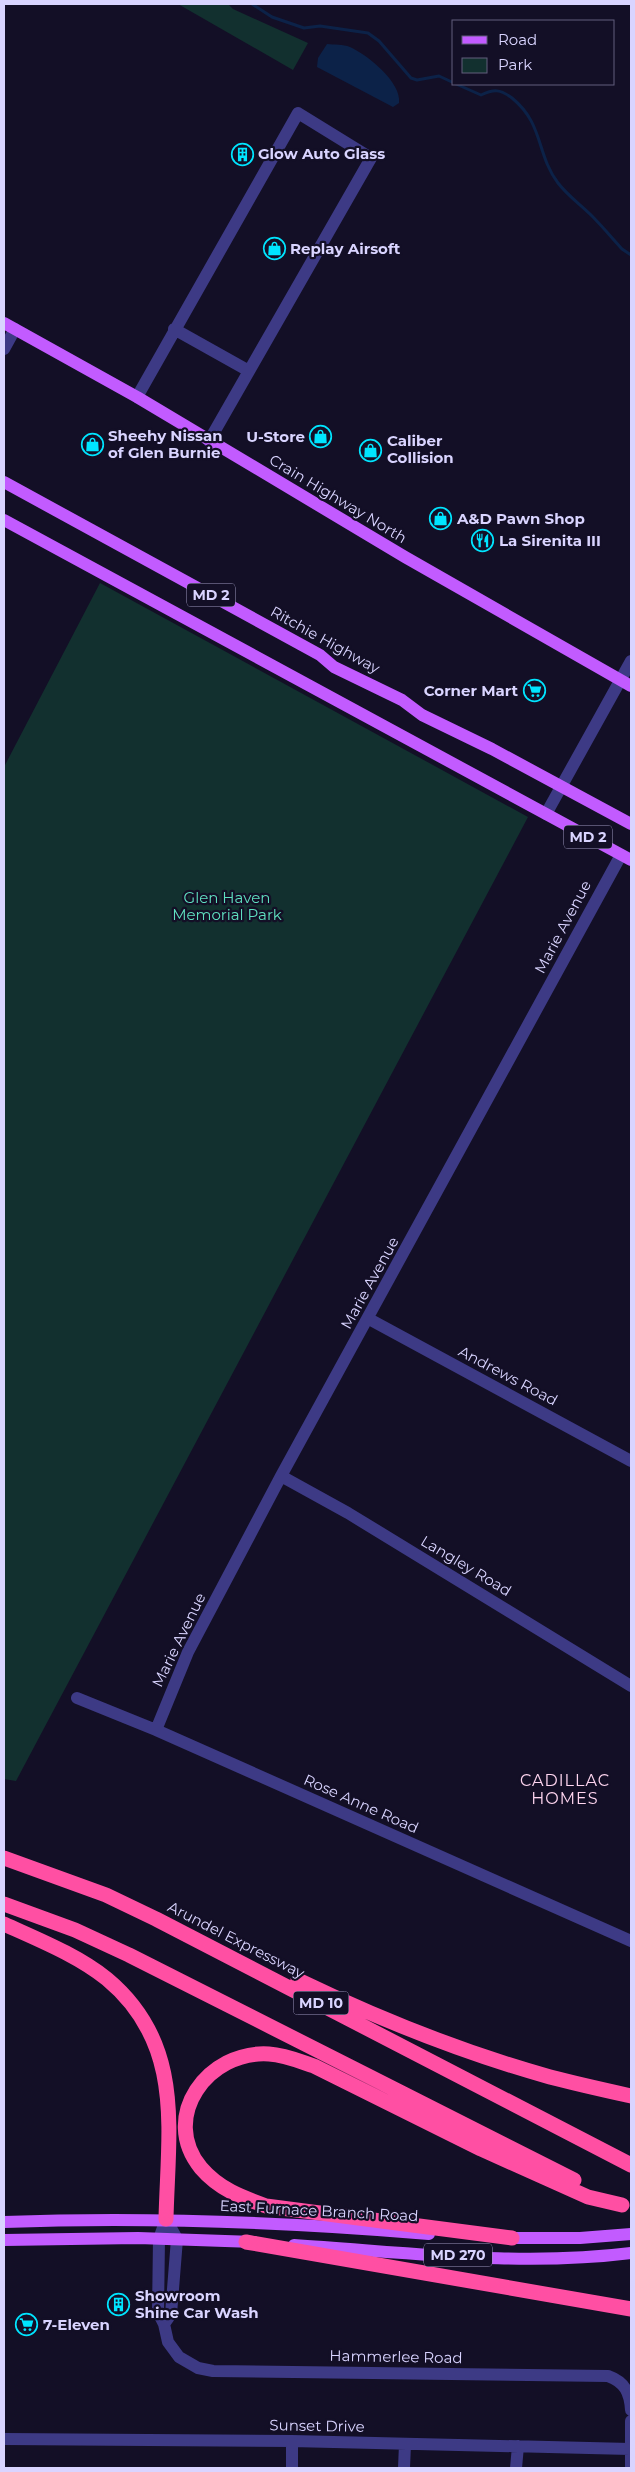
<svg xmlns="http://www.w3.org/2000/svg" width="635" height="2472" font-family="Montserrat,sans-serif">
	<rect width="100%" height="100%" fill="#130f26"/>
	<!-- green -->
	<path fill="#12302f" d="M178,4H228L233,9L308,43L293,70Z
		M100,583L528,817L16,1781L4,1779V767Z"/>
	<!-- water -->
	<path fill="#0c2248" d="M327,44C334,45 343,44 350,47C368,55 402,83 399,103L393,107L317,67L318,58Z"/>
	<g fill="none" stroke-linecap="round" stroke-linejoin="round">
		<!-- stream -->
		<path stroke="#0c2248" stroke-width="3" d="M252,4L272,17L304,28L320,26L368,33L379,41L411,78L417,80L439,76L454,83
			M456,84L481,95C494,89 500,89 512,98C544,124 536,154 558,183C568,196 580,204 591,215C602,226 612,238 622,249L631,255"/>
		<!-- minor -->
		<path stroke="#3d3a85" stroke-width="12" d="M174,329L249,371
			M4,349L15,329
			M137,397L298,113L371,158L209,441
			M546,814L631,661
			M369,1319L631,1461
			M281,1476L348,1513L631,1686
			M77,1698L156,1730L631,1941
			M156,1730L188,1652L281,1476L621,855
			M166,2219L159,2239L158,2312L164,2324L168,2342L179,2357L198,2368L213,2371L608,2376C625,2382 630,2393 631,2410
			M164,2324L171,2314L177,2239L166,2219
			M4,2439L292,2441L630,2449
			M292,2441V2468
			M404,2468L405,2444
			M516,2468L518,2446
			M631,2468V2421"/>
		<!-- major -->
		<path stroke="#c25bff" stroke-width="12" d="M4,323L137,397L405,557L631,686
			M4,482L320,655L334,667L402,700L422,715L492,749L631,824
			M4,520L631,860
			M4,2222C146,2217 287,2222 429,2234
			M504,2238H580L631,2234
			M4,2240L138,2238L254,2242
			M294,2245C405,2252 520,2267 631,2253"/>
		<!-- highway -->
		<path stroke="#ff4fa3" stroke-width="15" d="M4,1858L106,1895L156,1919L631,2165
			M4,1904L75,1930L129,1955L574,2180
			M4,1924C39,1940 77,1955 107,1979C185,2044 168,2130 166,2219
			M298,1980C379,2019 464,2053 550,2077C577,2084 604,2090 631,2096
			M512,2238L266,2206C241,2197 219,2189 201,2168C159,2117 208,2050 269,2054C285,2055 299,2061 314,2066L481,2149L588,2197L622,2205
			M246,2242L631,2309"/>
	</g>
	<!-- icons -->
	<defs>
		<symbol id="building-ring" viewBox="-11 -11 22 22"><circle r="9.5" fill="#130f26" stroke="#00e5ff" stroke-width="1.5"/><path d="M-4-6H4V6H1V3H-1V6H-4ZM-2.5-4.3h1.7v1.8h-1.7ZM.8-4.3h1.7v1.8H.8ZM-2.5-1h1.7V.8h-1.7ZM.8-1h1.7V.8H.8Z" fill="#00e5ff"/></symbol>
		<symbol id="shop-ring" viewBox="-11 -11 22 22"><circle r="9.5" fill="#130f26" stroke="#00e5ff" stroke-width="1.5"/><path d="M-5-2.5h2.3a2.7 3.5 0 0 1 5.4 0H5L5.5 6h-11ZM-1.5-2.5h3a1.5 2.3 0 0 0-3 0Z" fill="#00e5ff"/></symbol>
		<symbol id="restaurant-ring" viewBox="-11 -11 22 22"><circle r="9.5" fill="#130f26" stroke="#00e5ff" stroke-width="1.5"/><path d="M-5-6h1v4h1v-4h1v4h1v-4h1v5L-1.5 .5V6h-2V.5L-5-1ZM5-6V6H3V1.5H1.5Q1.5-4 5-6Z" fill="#00e5ff"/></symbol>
		<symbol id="supermarket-ring" viewBox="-11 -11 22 22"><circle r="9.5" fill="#130f26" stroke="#00e5ff" stroke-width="1.5"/><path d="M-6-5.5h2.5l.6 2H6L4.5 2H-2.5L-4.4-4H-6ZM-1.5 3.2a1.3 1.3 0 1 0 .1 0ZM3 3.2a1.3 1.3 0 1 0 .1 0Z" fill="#00e5ff"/></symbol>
	</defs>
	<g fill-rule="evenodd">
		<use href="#building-ring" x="230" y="142" width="25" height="25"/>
		<use href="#shop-ring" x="262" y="236" width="25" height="25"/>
		<use href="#shop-ring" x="308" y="424" width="25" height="25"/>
		<use href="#shop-ring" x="80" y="432" width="25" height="25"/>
		<use href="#shop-ring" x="358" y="438" width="25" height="25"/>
		<use href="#shop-ring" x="428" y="506" width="25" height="25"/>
		<use href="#restaurant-ring" x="470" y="528" width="25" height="25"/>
		<use href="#supermarket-ring" x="522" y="678" width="25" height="25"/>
		<use href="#building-ring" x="106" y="2292" width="25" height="25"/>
		<use href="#supermarket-ring" x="14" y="2312" width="25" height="25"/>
	</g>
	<g text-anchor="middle" stroke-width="4.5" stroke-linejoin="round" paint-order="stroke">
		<!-- shield labels -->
		<g fill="#130f26" stroke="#9e99be" stroke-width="1">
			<rect x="187" y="583.5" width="48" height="23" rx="4"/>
			<rect x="564" y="825.5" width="48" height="23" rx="4"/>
			<rect x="293.5" y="1991.5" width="55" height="23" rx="4"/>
			<rect x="424" y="2243.5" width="68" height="23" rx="4"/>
		</g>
		<g font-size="14" font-weight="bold" fill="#d9d4ff">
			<text x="211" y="600">MD 2</text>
			<text x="588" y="842">MD 2</text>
			<text x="321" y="2008">MD 10</text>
			<text x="458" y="2260">MD 270</text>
		</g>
		<!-- poi labels -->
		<g font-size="15" font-weight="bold" fill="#d9d4ff" stroke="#130f26" text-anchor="start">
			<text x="258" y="159">Glow Auto Glass</text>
			<text x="290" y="254">Replay Airsoft</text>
			<text x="108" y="441">Sheehy Nissan<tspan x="108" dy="17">of Glen Burnie</tspan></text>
			<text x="305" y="442" text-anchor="end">U-Store</text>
			<text x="387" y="446">Caliber<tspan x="387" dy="17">Collision</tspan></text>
			<text x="457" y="524">A&amp;D Pawn Shop</text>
			<text x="499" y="546">La Sirenita III</text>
			<text x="518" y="696" text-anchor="end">Corner Mart</text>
			<text x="135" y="2301">Showroom<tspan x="135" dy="17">Shine Car Wash</tspan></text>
			<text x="43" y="2330">7-Eleven</text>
		</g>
		<!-- street labels -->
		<g font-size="15" fill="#d9d4ff" stroke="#130f26">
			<text transform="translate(338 499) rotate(31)" y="5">Crain Highway North</text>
			<text transform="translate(325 640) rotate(29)" y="5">Ritchie Highway</text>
			<text transform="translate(563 927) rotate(-62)" y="5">Marie Avenue</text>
			<text transform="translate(370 1283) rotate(-61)" y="5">Marie Avenue</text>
			<text transform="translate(508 1376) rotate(28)" y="5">Andrews Road</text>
			<text transform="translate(466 1566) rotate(31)" y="5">Langley Road</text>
			<text transform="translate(179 1640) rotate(-64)" y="5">Marie Avenue</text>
			<text transform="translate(361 1804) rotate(24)" y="5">Rose Anne Road</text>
			<text transform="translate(236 1940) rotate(27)" y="5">Arundel Expressway</text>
			<text transform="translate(319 2211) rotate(3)" y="5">East Furnace Branch Road</text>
			<text transform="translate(396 2357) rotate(1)" y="5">Hammerlee Road</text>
			<text transform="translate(317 2426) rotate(1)" y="5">Sunset Drive</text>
		</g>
		<!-- park labels -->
		<g font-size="15" fill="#5fe0c0" stroke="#130f26">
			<text x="227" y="903">Glen Haven<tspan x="227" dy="17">Memorial Park</tspan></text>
		</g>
		<!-- neighbourhood labels -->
		<g font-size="16" letter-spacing="1" fill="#ffd6f0" stroke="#130f26">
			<text x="565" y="1786">CADILLAC<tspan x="565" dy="18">HOMES</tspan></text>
		</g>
	</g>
	<!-- border -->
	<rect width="635" height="2472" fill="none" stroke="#d9d4ff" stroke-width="10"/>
	<!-- legend -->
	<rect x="452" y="20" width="162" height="65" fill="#130f26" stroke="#625e7d"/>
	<rect x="462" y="36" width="25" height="8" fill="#c25bff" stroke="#625e7d"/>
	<text x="498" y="45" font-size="15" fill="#d9d4ff">Road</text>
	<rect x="462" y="58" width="25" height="15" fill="#12302f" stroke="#625e7d"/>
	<text x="498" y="70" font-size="15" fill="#d9d4ff">Park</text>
</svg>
